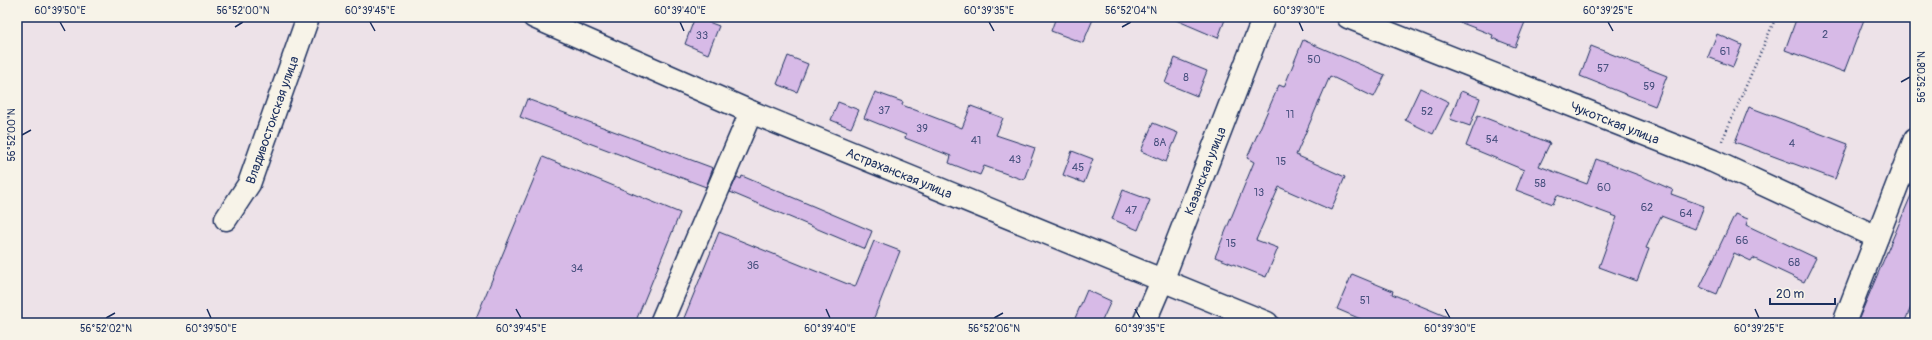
<svg xmlns="http://www.w3.org/2000/svg" width="1932" height="340" font-family="Pangolin,sans-serif">
	<rect width="100%" height="100%" fill="#ede2e8"/>
	<filter id="ink" filterUnits="userSpaceOnUse"><feTurbulence type="fractalNoise" baseFrequency=".025" numOctaves="2"/><feDisplacementMap in="SourceGraphic" scale="8" xChannelSelector="R" yChannelSelector="G"/><feConvolveMatrix kernelMatrix="1 2 1 2 8 2 1 2 1" color-interpolation-filters="sRGB"/></filter>
	<g filter="url(#ink)">
		<!-- building -->
		<path fill="#d7bae7" stroke="#1b2f5e" d="M695,17L719,26L708,54L685,44Z
			M1056,17H1094L1083,43L1051,31Z
			M1169,17H1226L1218,38Z
			M1449,17H1527L1515,47L1492,38L1493,35L1449,18Z
			M1797,17H1865L1844,72L1785,50Z
			M1717,34L1742,45L1733,67L1708,57Z
			M1303,40L1385,75L1374,97L1330,76L1296,155L1345,177L1331,210L1279,187L1256,240L1278,248L1266,277L1215,257L1254,162L1247,158L1279,85L1284,87Z
			M1591,46L1667,76L1655,106L1580,76Z
			M788,56L808,64L797,92L777,84Z
			M1175,58L1207,71L1197,96L1165,83Z
			M1420,88L1449,102L1433,134L1405,120Z
			M1461,91L1480,98L1470,126L1450,119Z
			M875,92L903,102L902,105L962,128L971,106L1003,118L996,135L1035,148L1024,180L984,166L980,175L949,163L951,156L905,138L906,135L864,118Z
			M527,99L713,168L706,187L520,117Z
			M838,102L859,110L851,128L831,120Z
			M1749,107L1848,144L1835,179L1735,142Z
			M1478,115L1550,143L1539,166L1587,184L1596,159L1641,176L1673,190L1671,194L1704,206L1695,229L1661,216L1646,248L1649,249L1637,281L1599,267L1617,217L1557,195L1553,204L1516,190L1524,170L1466,146Z
			M1153,123L1178,133L1166,162L1141,151Z
			M1072,151L1093,159L1084,183L1063,175Z
			M543,157L680,213L635,323H474Z
			M742,176L872,231L865,249L730,192L737,177L741,179Z
			M1915,186V298L1904,323H1857Z
			M1123,190L1150,200L1138,230L1112,219Z
			M1735,214L1748,219L1746,225L1816,258L1804,282L1753,258L1751,261L1734,253L1717,294L1700,287Z
			M719,232L855,287L874,241L900,251L872,323H682Z
			M1352,274L1393,291L1392,294L1462,323H1370L1337,309Z
			M1087,290L1111,301L1101,323H1073Z"/>
		<g fill="none" stroke-linecap="round" stroke-linejoin="round">
			<defs>
				<g id="minor">
					<path id="s1" d="M534,17L751,112L1267,323"/>
					<path id="s2" d="M1348,17L1713,161L1877,237"/>
					<path id="s3" d="M226,219L249,184L308,17"/>
					<path d="M661,323L751,112"/>
					<path id="s4" d="M1144,323L1162,281L1264,17"/>
					<path d="M1844,323L1915,139"/>
				</g>
			</defs>
			<!-- minor casing -->
			<use href="#minor" stroke="#1b2f5e" stroke-width="25"/>
			<!-- path -->
			<path stroke="#1b2f5e" stroke-width="2.5" stroke-dasharray="1 3" stroke-linecap="butt" d="M1722,141L1776,17"/>
			<!-- minor -->
			<use href="#minor" stroke="#f7f3e8" stroke-width="22"/>
		</g>
	</g>
	<!-- ticks -->
	<path fill="none" stroke="#1b2f5e" stroke-width="1.5" d="M60,22L65,31M370,22L375,31M680,22L684,31M989,22L994,31M1299,22L1303,31M1608,22L1613,31M235,27L243,22M1122,27L1131,22M1901,82L1910,77M22,135L31,130M207,309L211,318M516,309L521,318M826,309L830,318M1135,309L1140,318M1445,309L1450,318M1755,309L1759,318M106,318L115,313M994,318L1003,313"/>
	<g text-anchor="middle" stroke-width="3.5" stroke-linejoin="round" paint-order="stroke">
		<!-- number labels -->
		<g font-size="11" fill="#4a5280">
			<text x="1825" y="38">2</text>
			<text x="702" y="39">33</text>
			<text x="1725" y="55">61</text>
			<text x="1314" y="63">50</text>
			<text x="1603" y="72">57</text>
			<text x="1186" y="81">8</text>
			<text x="1649" y="90">59</text>
			<text x="884" y="114">37</text>
			<text x="1427" y="115">52</text>
			<text x="1290" y="118">11</text>
			<text x="922" y="132">39</text>
			<text x="1492" y="143">54</text>
			<text x="976" y="144">41</text>
			<text x="1160" y="146">8А</text>
			<text x="1792" y="147">4</text>
			<text x="1015" y="163">43</text>
			<text x="1281" y="165">15</text>
			<text x="1078" y="171">45</text>
			<text x="1540" y="187">58</text>
			<text x="1604" y="191">60</text>
			<text x="1259" y="196">13</text>
			<text x="1647" y="211">62</text>
			<text x="1131" y="214">47</text>
			<text x="1686" y="217">64</text>
			<text x="1742" y="244">66</text>
			<text x="1231" y="247">15</text>
			<text x="1794" y="266">68</text>
			<text x="753" y="269">36</text>
			<text x="577" y="272">34</text>
			<text x="1365" y="304">51</text>
		</g>
		<!-- street labels -->
		<g font-size="13" fill="#1b2f5e" stroke="#f7f3e8">
			<text dy="5" stroke="none"><textPath href="#s3" startOffset="110">Владивостокская улица</textPath></text>
			<text dy="5" stroke="none"><textPath href="#s2" startOffset="287">Чукотская улица</textPath></text>
			<text dy="5" stroke="none"><textPath href="#s4" startOffset="164">Казанская улица</textPath></text>
			<text dy="5" stroke="none"><textPath href="#s1" startOffset="397">Астраханская улица</textPath></text>
		</g>
	</g>
	<!-- margin -->
	<rect width="1932" height="340" fill="none" stroke="#f7f3e8" stroke-width="44"/>
	<!-- scale -->
	<path d="M1770 298v6h65v-6" fill="none" stroke="#1b2f5e" stroke-width="2"/>
	<text x="1776" y="298" font-size="12" fill="#1b2f5e" stroke="#f7f3e8" stroke-width="3" paint-order="stroke">20 m</text>
	<rect x="22" y="22" width="1888" height="296" fill="none" stroke="#1b2f5e" stroke-width="1.5"/>
	<g font-size="10" text-anchor="middle" fill="#1b2f5e">
		<text x="60" y="14">60°39'50"E</text>
		<text x="243" y="14">56°52'00"N</text>
		<text x="370" y="14">60°39'45"E</text>
		<text x="680" y="14">60°39'40"E</text>
		<text x="989" y="14">60°39'35"E</text>
		<text x="1131" y="14">56°52'04"N</text>
		<text x="1299" y="14">60°39'30"E</text>
		<text x="1608" y="14">60°39'25"E</text>
		<text transform="translate(1921 77) rotate(-90)" y="4">56°52'08"N</text>
		<text transform="translate(11 135) rotate(-90)" y="4">56°52'00"N</text>
		<text x="106" y="332">56°52'02"N</text>
		<text x="211" y="332">60°39'50"E</text>
		<text x="521" y="332">60°39'45"E</text>
		<text x="830" y="332">60°39'40"E</text>
		<text x="994" y="332">56°52'06"N</text>
		<text x="1140" y="332">60°39'35"E</text>
		<text x="1450" y="332">60°39'30"E</text>
		<text x="1759" y="332">60°39'25"E</text>
	</g>
</svg>
